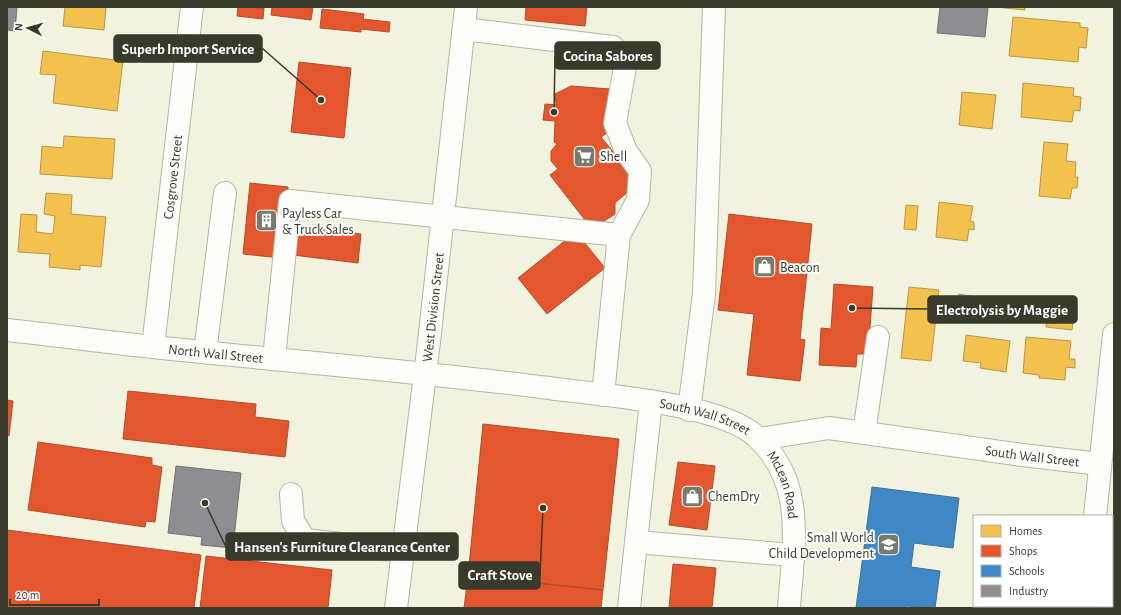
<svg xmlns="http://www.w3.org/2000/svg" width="1121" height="615" font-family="'Alegreya Sans',sans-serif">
	<rect width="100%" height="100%" fill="#f1f3de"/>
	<!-- homes -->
	<path fill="#f2c14e" stroke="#ba9844" d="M65,7H106L104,30L63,26Z
		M995,7H1025V10Z
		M1013,17L1080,23V27L1088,28L1086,48L1079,47L1078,62L1009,56Z
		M43,51L123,61L117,111L53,103L56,75L40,74Z
		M1023,83L1074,88L1073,96L1081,97L1080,111L1074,110L1072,122L1021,117Z
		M962,92L996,95L992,129L959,125Z
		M64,136L115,139L112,179L40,174L42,146L63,148Z
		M1044,142L1068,144L1066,161L1076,162L1075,177H1078L1077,188H1072L1070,199L1039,196Z
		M46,193L72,195L71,214L106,217L101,267L80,265V270L49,267L50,254L18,252L21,214L37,215L36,232L53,234L55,216L44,214Z
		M939,202L973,206L970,221L974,222V230L969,229L967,241L936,237Z
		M906,205L918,206L916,230L904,229Z
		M909,287L939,290L931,361L901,358Z
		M959,294L976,297L973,322L956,320Z
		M1048,309L1074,312L1072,330L1046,327Z
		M966,335L1010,341L1006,372L980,368L981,363L963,361Z
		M1026,337L1071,341L1069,359H1075V368L1066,367L1065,380L1039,378V375L1023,373Z"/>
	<!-- shops -->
	<path fill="#e4572e" stroke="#b04e2d" d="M238,7L264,8L263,19L237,16Z
		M272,7H313L311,20L271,15Z
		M526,7H587L585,26L525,20Z
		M322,9L364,14L363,19L390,22L389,32L361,29V32L320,28Z
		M299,62L351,68L344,138L291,132Z
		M571,86L610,89L608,132L601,137L629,171V191L615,203V214L592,229L550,175L558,169L551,161V151L557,144L554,142L555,121L543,120L545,104L556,105L555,94Z
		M250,183L288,187L281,258L243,254Z
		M729,214L812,224L800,339L805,340L800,381L747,375L754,314L718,310Z
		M296,227L361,234L358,263L293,255Z
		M576,232L605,268L547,314L518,278Z
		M834,284L873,287L868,354H857L856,367L819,365L821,328L831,329Z
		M128,391L256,404L255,417L289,421L285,457L123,439Z
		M7,400L13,401L9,436L7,435Z
		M483,424L619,439L603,590L468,576Z
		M38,442L152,458V465L162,467L155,522L146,521L145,527L28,510Z
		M678,462L715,466L707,530L669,525Z
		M7,530L201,555L194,608H7Z
		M206,556L332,570L328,608H200Z
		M673,564L716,568L712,608H669Z
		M468,576L603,590L601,608H464Z"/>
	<!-- schools -->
	<path fill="#3f88c5" stroke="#3d7197" d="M872,487L959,498L953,548L914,543L911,567L940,571L935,608L906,606V608H856Z"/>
	<!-- industry -->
	<path fill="#8d8d92" stroke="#747473" d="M7,7H17L15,31L7,30Z
		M940,7H988L985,37L937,33Z
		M176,466L241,473L233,548L201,545L202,537L168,533Z"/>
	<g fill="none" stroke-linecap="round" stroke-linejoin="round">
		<defs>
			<g id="minor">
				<path d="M464,29L613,47L625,67L615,123L626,151L640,171L638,200L619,235"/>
				<path id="s1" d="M7,330C56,335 104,342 153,347C285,361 417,371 549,388C600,395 722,403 758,438C807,485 793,547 789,608"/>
				<path id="s2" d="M153,347L192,7"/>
				<path d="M205,352L225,193"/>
				<path d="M274,358L290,201L619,235L603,395"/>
				<path d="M689,410L704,294L714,7"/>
				<path d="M864,433L878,337"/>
				<path id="s3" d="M759,439L829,428L1022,455L1100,464"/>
				<path d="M291,494L293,521L305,540L403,551"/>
				<path d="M1095,516L1114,334"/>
				<path d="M636,542L793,555"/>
				<path d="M1089,606V608"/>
				<path d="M629,608L651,401"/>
			</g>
			<g id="major">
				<path id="s4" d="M396,608L429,342L466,7"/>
			</g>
		</defs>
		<!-- minor casing -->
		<use href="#minor" stroke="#b4b6a6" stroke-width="24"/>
		<!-- major casing -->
		<use href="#major" stroke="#b4b6a6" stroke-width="24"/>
		<!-- minor -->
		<use href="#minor" stroke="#fdfdfa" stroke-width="22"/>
		<!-- major -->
		<use href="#major" stroke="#fdfdfa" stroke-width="22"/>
	</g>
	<!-- icons -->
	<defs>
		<symbol id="supermarket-square" viewBox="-11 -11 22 22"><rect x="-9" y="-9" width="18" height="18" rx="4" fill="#797b6a" stroke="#fff"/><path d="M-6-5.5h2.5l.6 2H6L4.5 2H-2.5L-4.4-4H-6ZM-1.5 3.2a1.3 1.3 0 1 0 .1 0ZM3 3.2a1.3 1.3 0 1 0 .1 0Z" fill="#fff"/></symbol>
		<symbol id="building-square" viewBox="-11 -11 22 22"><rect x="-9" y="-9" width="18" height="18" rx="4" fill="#797b6a" stroke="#fff"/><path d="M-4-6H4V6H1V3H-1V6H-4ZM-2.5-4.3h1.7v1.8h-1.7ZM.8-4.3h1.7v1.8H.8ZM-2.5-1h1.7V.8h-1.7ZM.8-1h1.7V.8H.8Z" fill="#fff"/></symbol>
		<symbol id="shop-square" viewBox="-11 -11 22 22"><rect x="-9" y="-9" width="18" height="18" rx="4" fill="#797b6a" stroke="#fff"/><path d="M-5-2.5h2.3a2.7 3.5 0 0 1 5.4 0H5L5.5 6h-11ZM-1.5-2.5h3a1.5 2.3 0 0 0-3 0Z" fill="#fff"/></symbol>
		<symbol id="school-square" viewBox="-11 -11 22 22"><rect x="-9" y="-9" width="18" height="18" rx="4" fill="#797b6a" stroke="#fff"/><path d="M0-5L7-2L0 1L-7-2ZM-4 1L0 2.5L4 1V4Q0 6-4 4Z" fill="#fff"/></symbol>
	</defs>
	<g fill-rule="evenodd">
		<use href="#supermarket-square" x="572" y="144" width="25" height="25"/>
		<use href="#building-square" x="254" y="208" width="25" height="25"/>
		<use href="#shop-square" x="752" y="254" width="25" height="25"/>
		<use href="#shop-square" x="680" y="484" width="25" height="25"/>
		<use href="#school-square" x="876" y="532" width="25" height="25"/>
	</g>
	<g text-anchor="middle" stroke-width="4" stroke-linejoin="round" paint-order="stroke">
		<!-- poi labels -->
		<g font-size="14" fill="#383a2b" stroke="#fff" text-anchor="start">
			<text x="600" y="161">Shell</text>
			<text x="282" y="218">Payless Car<tspan x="282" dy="16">&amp; Truck Sales</tspan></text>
			<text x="780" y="272">Beacon</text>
			<text x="708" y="501">ChemDry</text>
			<text x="874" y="542" text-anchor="end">Small World<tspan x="874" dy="16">Child Development</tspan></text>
		</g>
		<!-- street labels -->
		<g font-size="14" fill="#383a2b" stroke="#fff">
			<text dy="5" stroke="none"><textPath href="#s2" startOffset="171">Cosgrove Street</textPath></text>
			<text dy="5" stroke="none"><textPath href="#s4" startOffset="303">West Division Street</textPath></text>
			<text dy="5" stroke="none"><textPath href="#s1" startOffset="210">North Wall Street</textPath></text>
			<text dy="5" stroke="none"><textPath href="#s1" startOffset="704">South Wall Street</textPath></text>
			<text dy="5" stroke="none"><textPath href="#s3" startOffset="276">South Wall Street</textPath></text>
			<text dy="5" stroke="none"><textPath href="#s1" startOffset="817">McLean Road</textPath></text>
		</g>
	</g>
	<!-- callouts -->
	<path fill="none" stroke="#383a2b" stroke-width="1.5" d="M321 100L262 48M554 112L555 56M852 308L928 309M205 503L226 547M543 508L540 575"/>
	<g fill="#383a2b" stroke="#fff" stroke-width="1.5">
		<circle cx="321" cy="100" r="4"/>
		<circle cx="554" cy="112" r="4"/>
		<circle cx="852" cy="308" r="4"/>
		<circle cx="205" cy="503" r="4"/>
		<circle cx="543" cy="508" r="4"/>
	</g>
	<g fill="#383a2b" stroke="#383a2b" stroke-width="1.5">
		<rect x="114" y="35" width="148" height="27" rx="4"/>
		<rect x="555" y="42" width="105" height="27" rx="4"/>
		<rect x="928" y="296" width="149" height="27" rx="4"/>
		<rect x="226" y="533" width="232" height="27" rx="4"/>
		<rect x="459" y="562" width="81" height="27" rx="4"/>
	</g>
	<g font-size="15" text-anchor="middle" font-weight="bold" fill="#fff">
		<text x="188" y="54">Superb Import Service</text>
		<text x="608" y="61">Cocina Sabores</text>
		<text x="1002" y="315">Electrolysis by Maggie</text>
		<text x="342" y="552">Hansen's Furniture Clearance Center</text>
		<text x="500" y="580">Craft Stove</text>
	</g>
	<!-- border -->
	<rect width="1121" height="615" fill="none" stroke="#383a2b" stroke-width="16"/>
	<!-- legend -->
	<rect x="973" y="515" width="140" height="92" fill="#ffffff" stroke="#afb0aa"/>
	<rect x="981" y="525" width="20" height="12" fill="#f2c14e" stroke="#afb0aa"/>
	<text x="1009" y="535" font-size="12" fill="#383a2b">Homes</text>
	<rect x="981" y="545" width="20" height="12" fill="#e4572e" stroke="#afb0aa"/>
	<text x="1009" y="555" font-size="12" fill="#383a2b">Shops</text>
	<rect x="981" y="565" width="20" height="12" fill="#3f88c5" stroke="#afb0aa"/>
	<text x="1009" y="575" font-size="12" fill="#383a2b">Schools</text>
	<rect x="981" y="585" width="20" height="12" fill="#8d8d92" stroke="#afb0aa"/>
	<text x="1009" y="595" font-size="12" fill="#383a2b">Industry</text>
	<!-- north arrow -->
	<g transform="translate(28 28) rotate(276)" stroke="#ffffff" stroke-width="3" paint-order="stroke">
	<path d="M0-3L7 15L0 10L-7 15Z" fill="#383a2b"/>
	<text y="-6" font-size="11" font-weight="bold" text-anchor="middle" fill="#383a2b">N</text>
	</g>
	<!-- scale -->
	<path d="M10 599v6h89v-6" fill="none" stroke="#383a2b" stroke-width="2"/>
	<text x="16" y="599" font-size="12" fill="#383a2b" stroke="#ffffff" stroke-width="3" paint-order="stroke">20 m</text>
</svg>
